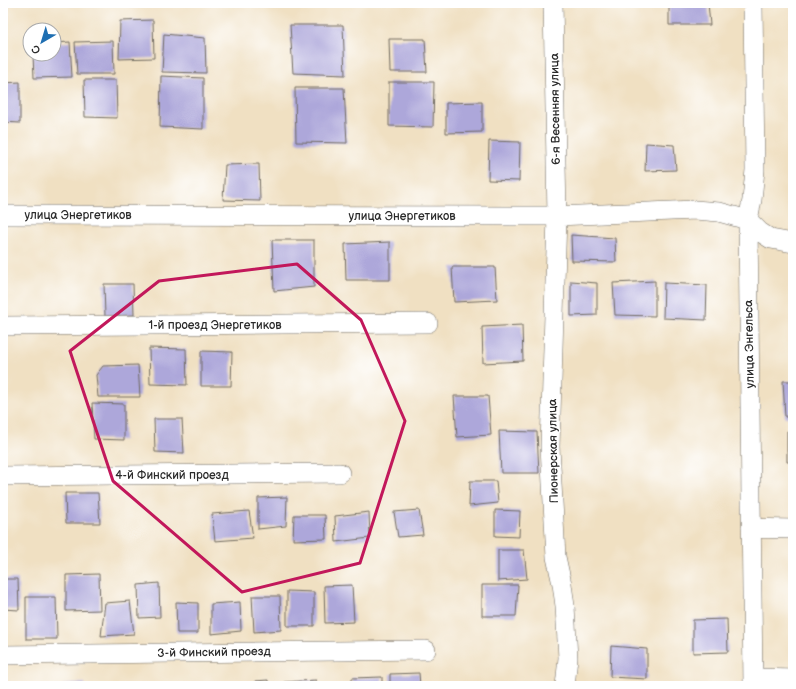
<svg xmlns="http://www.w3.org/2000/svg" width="796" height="689" font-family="'Balsamiq Sans',sans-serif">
	<rect width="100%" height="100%" fill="#fff"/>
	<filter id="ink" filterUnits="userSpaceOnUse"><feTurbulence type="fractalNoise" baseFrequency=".025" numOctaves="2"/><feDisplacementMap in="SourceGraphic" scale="8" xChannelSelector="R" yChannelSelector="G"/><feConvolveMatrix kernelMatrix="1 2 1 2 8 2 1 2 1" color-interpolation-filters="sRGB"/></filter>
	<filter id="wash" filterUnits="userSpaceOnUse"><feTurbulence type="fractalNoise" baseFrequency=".012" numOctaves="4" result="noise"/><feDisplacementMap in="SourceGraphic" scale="16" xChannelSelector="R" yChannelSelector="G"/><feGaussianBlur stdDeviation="0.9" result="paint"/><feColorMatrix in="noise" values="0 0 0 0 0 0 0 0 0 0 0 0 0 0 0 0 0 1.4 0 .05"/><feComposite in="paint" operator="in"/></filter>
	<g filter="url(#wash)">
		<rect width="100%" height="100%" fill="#f0e0c2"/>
		<g id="blocks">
			<!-- building -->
			<path fill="#ada7da" d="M669,3H708L710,25H669Z
				M153,20L154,58L119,59L120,21Z
				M290,25H343L345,75L293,73Z
				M164,34L205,38L206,73L162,72Z
				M389,39H425L427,72H390Z
				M113,41L114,74H77L75,42Z
				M70,42L72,77L34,78L33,54H54V43Z
				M161,76L203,78V129L160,127Z
				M84,80H116L117,118L85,117Z
				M20,82V123L3,122V83Z
				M389,82H434L433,127L389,126Z
				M295,88H344L347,143L296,142Z
				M482,102V132L446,133V103Z
				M489,141L520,142L519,181L488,180Z
				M646,143L674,145L676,170L645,171Z
				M259,164L260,201L223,200L225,165Z
				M571,235L615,238L616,262L572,261Z
				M272,240H314V287L274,291Z
				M390,242V280H346L345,244Z
				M452,267H495L497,300L454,302Z
				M571,281L597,283V315L571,316Z
				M655,281V316L615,315L613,283Z
				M664,283L707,285L706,320L663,318Z
				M104,284H133L134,315L105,316Z
				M522,325L523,361L483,363L482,327Z
				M149,348L186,349L187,385L150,384Z
				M201,351L232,352L231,386H201Z
				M138,365L140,397H98L96,375L103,366Z
				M783,381H793V417H785Z
				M454,396H488L491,435L457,437Z
				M92,403L124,404V440L94,439Z
				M154,419H182L184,453L155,452Z
				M499,431L537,432L539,473H501Z
				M787,431H793V462H787Z
				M470,481H496L498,503L469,506Z
				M65,493H98L100,523H66Z
				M287,497L286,526L258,529V498Z
				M419,510L423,535L398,537L394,512Z
				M495,510L520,511L519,537L495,536Z
				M249,511L253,538L215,541L212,514Z
				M369,512L370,538L336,542L335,516Z
				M294,515H325L326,539L293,540Z
				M498,550H524L527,579L498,581Z
				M99,574L100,610L66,611V575Z
				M3,579H18L19,610L3,609Z
				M159,583L160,617L139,618L138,585Z
				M352,585L354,622L325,623L324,586Z
				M482,585H518L516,616H482Z
				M287,591L314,592V626H287Z
				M252,596H280L281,630L254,632Z
				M26,597H56L57,639H26Z
				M130,601L134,634L101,636L105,603Z
				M176,602L198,603V633H177Z
				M240,602L241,631L211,634V604Z
				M727,619L728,652L693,653V620Z
				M611,646L647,649V679L610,677Z
				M419,673L420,686H390V674Z
				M382,677V686H352V678Z
				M268,680V686H255V681Z
				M316,680V686H284V682Z
				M85,683V686H62V685Z"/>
		</g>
	</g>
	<g filter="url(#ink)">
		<use href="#blocks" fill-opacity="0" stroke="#706a60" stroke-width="1"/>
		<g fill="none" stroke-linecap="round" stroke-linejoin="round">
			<defs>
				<path id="street" d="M553,3L557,216L550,447L556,557L562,584L565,606L568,658L565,686
					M753,3L755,170L752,200L748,220L753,686
					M3,215L557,216L695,210L719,212L748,220L760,232L771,239L793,243
					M3,326L428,323
					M3,476L340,473
					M751,528L793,529
					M3,655L426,650
					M753,678L793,679"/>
			</defs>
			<!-- street casing -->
			<use href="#street" stroke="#706a60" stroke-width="20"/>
			<!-- street -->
			<use href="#street" stroke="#fff" stroke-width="19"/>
		</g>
	</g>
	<!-- marked area -->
	<path fill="none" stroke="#c2185b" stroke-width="3" stroke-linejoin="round" d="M297,264L361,320L405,421L360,563L242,592L113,481L70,351L159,281Z"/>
	<g text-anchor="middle" stroke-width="3" stroke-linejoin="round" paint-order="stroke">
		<!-- street labels -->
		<g font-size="12" fill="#2b2b2b" stroke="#fff">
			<text transform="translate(555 109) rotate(-91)" y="4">6-я Весенняя улица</text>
			<text x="78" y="219">улица Энергетиков</text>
			<text x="402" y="220">улица Энергетиков</text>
			<text x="215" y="329">1-й проезд Энергетиков</text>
			<text transform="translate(749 344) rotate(-91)" y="4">улица Энгельса</text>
			<text transform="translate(553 451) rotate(-91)" y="4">Пионерская улица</text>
			<text x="172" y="479">4-й Финский проезд</text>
			<text transform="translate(214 652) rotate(-1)" y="4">3-й Финский проезд</text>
		</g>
	</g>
	<!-- margin -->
	<rect width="796" height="689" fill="none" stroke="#fff" stroke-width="16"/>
	<!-- north arrow -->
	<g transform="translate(42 42) rotate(218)"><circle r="19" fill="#ffffff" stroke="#aaaaaa"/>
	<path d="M0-3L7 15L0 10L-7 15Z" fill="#1f6fb2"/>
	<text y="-6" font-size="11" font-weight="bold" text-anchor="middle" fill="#2b2b2b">С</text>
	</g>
</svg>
